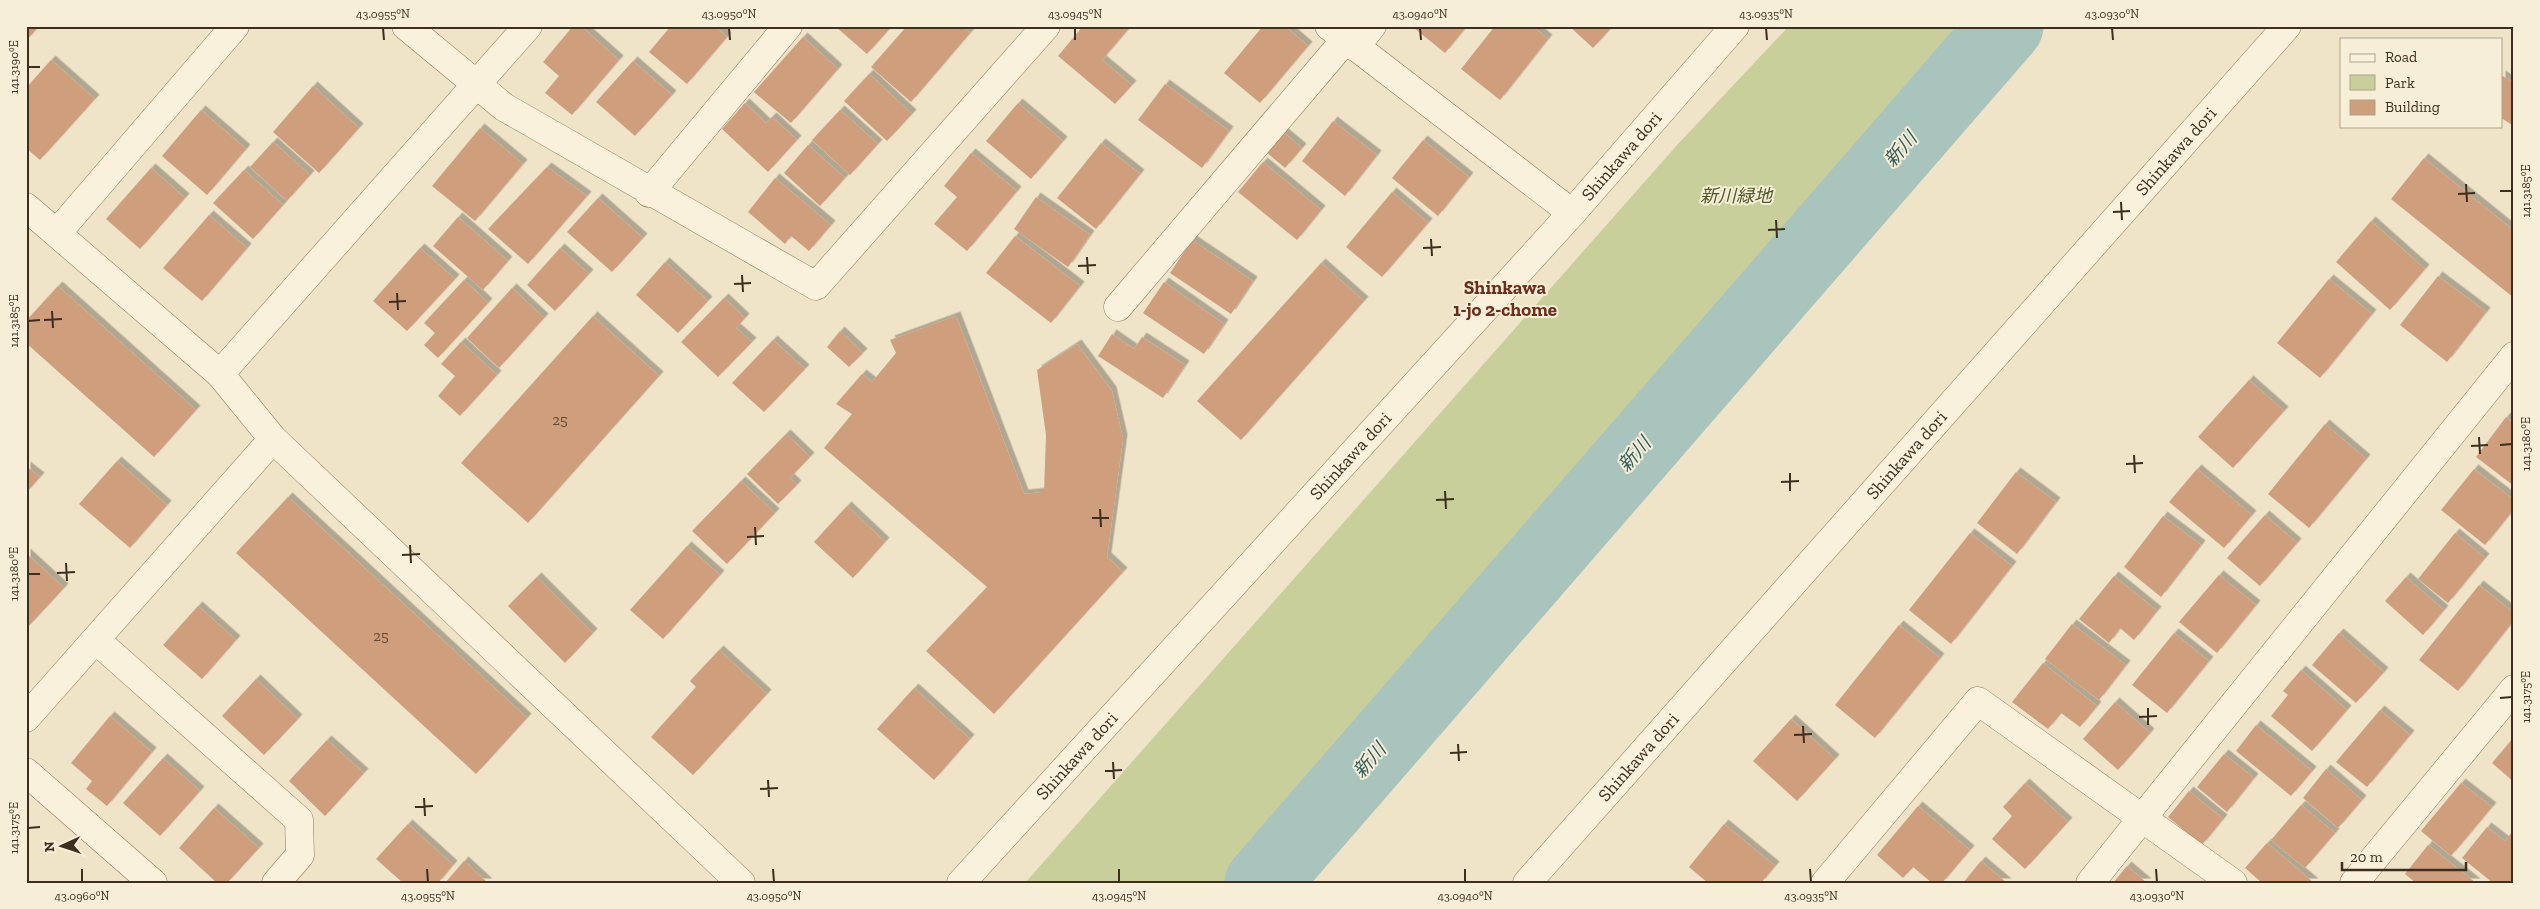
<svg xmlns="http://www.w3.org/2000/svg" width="2540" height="909" font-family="'Zilla Slab','Noto Sans JP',serif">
	<defs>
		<filter id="shadow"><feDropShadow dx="4.5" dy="-4.5" stdDeviation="0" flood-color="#0004"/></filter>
	</defs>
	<rect width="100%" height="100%" fill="#f0e4c8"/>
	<!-- green -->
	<path fill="#c9cf9b" d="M1789,26H1995L1602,461L1228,883H1025L1678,144Z"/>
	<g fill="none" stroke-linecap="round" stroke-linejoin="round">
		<!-- river -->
		<path stroke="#a9c4bc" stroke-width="75" d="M1262,883L2006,26"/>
	</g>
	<!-- building -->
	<path fill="#cf9f7d" filter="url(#shadow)" d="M26,26H39L26,41Z
		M573,26H581L619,60L572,115L545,93L559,76L543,62Z
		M671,26H715L727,37L687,84L649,52Z
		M835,26H892L867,54Z
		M907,26H962L970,33L911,102L871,67Z
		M1083,26H1131L1102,60L1132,85L1115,104L1058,56Z
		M1263,26H1285L1308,46L1260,103L1224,73Z
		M1415,26H1467L1445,53L1414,28Z
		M1495,26H1532L1548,39L1500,100L1461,69Z
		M1569,26H1613L1593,48Z
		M803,37L838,69L791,123L754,92Z
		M51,60L95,99L40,160L26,148V88Z
		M633,61L672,95L635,136L596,102Z
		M869,74L912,114L887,141L844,101Z
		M2501,75L2514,83V126L2501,118Z
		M1165,84L1229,131L1202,168L1138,120Z
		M313,86L359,128L319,173L273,132Z
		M745,103L766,123L772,117L797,140L768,172L722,129Z
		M1018,103L1063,141L1031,179L986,141Z
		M201,110L246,149L207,195L162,156Z
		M840,110L878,144L850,175L812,140Z
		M1333,121L1377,155L1345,196L1302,161Z
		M480,128L523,164L475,221L432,186Z
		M1283,132L1302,148L1285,168L1266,152Z
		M1423,140L1469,177L1438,216L1392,178Z
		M273,142L310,175L287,201L250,167Z
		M1101,143L1140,174L1096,229L1057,198Z
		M808,145L845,178L820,206L784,173Z
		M971,153L1017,191L967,251L934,224L957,197L944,186Z
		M2424,158L2514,231V298L2391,199Z
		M1263,162L1321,210L1297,240L1238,192Z
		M547,167L587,196L528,264L488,229Z
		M151,168L185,198L140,249L106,219Z
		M244,170L283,205L253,239L213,203Z
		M775,178L831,225L809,251L791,236L785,244L748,212Z
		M1392,192L1428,223L1382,277L1346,247Z
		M1036,197L1090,235L1068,267L1014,229Z
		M598,198L643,238L612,272L567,232Z
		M209,215L247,248L202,301L163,268Z
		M458,217L508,261L483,290L433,246Z
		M2371,221L2425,269L2390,310L2336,262Z
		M1015,236L1080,286L1051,323L986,273Z
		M1192,240L1253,281L1231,314L1170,273Z
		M420,248L455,279L407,331L373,301Z
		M560,248L589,274L555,311L527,285Z
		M665,262L708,301L678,333L636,295Z
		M1321,263L1364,301L1241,440L1197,401Z
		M2438,276L2486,312L2447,362L2400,325Z
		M2329,279L2372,314L2320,378L2277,343Z
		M464,280L488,303L438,358L424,345L435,333L424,323Z
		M1164,282L1224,324L1204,354L1143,313Z
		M58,286L196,410L154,457L26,343V321Z
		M512,288L544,318L499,368L467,338Z
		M724,298L745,318L736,328L752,342L718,377L681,342Z
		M593,316L659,376L528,523L461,463Z
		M956,316L1024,494L1044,492L1046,435L1037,370L1077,344L1112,391L1123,439L1107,557L1123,572L994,714L926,651L987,587L824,448L852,414L836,404L862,374L872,382L896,353L890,340Z
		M840,331L863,353L849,367L827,347Z
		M1112,334L1134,349L1142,337L1185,365L1163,398L1098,356Z
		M773,340L805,369L764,412L732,383Z
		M461,342L497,375L460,416L438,396L455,376L441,364Z
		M2249,380L2284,411L2233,468L2198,437Z
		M2506,417L2514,424V486L2476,457Z
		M2325,424L2366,459L2309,528L2268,494Z
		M786,434L810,457L790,478L797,485L778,504L747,474Z
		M117,461L167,505L130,548L79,504Z
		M26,466L40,477L26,493Z
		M2197,469L2252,515L2224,548L2169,502Z
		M2474,469L2514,500V509L2485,545L2441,510Z
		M2016,472L2056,502L2017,554L1977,523Z
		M741,481L775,513L727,564L692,531Z
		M288,497L527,718L476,774L236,553Z
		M847,506L885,542L853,578L814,542Z
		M2265,515L2297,543L2260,586L2227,558Z
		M2163,516L2201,545L2161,597L2124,567Z
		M1970,533L2012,566L1951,644L1909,610Z
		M2455,533L2485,558L2448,603L2418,579Z
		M687,546L720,575L663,639L630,610Z
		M26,553L64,588L26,629Z
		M2219,575L2256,605L2217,653L2179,622Z
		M2114,576L2157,611L2134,640L2120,628L2109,643L2079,619Z
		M537,577L593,633L565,663L508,606Z
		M2406,577L2444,610L2423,635L2385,601Z
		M2479,585L2514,613V620L2458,691L2419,660Z
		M198,606L236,640L202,679L163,645Z
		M2072,624L2126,665L2099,700L2045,659Z
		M1899,625L1940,658L1875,738L1835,705Z
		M2174,633L2209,661L2167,713L2132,685Z
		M2339,633L2384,672L2356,703L2312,665Z
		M719,650L767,694L693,775L651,737L696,687L690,681Z
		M2043,663L2097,706L2080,727L2061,713L2048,729L2012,702Z
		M2301,670L2347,710L2312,751L2271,716L2288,695L2283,691Z
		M256,679L298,719L264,755L222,716Z
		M914,688L970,739L934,780L877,729Z
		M2115,702L2150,733L2118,770L2083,739Z
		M2380,710L2410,735L2367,787L2336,762Z
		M110,716L152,752L107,806L86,789L92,781L71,763Z
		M1791,719L1835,759L1797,801L1753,761Z
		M2256,725L2312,771L2291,796L2236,751Z
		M2514,737V782L2492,763Z
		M327,740L364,773L325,816L289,781Z
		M2224,754L2254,778L2227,812L2197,787Z
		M163,758L200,791L160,836L123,803Z
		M2326,769L2362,800L2338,828L2303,798Z
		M2025,783L2068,822L2025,869L1992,839L2012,816L2003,807Z
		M2461,783L2492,807L2451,856L2421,831Z
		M2189,791L2223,819L2202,845L2168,817Z
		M2301,805L2335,833L2305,868L2271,840Z
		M1918,806L1970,850L1942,883H1932L1913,867L1903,878L1877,855Z
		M214,808L259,848L227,883H217L179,848Z
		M408,824L453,865L438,883H403L376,859Z
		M1724,824L1775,866L1761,883H1708L1689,867Z
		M2487,827L2505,841L2514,829V883H2493L2462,858Z
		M2267,843L2314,883H2262L2245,868Z
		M2428,845L2476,883H2416L2405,874Z
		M464,861L488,883H445Z
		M1981,861L2007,883H1963Z
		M2127,866L2147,883H2113Z"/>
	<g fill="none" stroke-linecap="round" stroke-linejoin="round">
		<defs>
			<g id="minor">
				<path d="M406,26L504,107L816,286L1046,26"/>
				<path d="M1329,26L1572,213"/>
				<path d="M1355,47L1372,26"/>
				<path d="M649,193L788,26"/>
				<path d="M26,207L220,374L273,439L741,883"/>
				<path d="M57,233L235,26"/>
				<path d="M1118,307L1346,39"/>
				<path d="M220,374L528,26"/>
				<path d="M96,640L299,820L300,855L276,883"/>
				<path d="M26,718L273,439"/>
				<path d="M26,772L153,883"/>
				<path id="s1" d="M961,883L1572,213L1735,26"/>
				<path id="s2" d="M1527,883L2287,26"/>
				<path d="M1825,883L1978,701L2233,883"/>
				<path d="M2090,883L2514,356"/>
				<path d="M2354,883L2514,689"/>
			</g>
		</defs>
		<!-- minor casing -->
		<use href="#minor" stroke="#8d765c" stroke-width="29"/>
		<!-- minor -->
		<use href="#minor" stroke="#faf1dc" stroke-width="28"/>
	</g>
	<!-- ticks -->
	<path fill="none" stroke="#3d2e20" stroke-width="2" d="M383,28L384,40M729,28L730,40M1075,28V40M1420,28L1421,40M1766,28L1767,40M2112,28L2113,40M28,67H40M2466,184L2467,202M2500,191H2512M2458,194L2475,193M2121,202L2122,220M2113,212L2130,211M1776,220L1777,238M1768,230L1785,229M1431,239L1432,256M1423,248L1441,247M1087,257L1088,274M1078,266L1096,265M742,275L743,292M734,284L751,283M397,293L398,310M389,302L406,301M52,311L53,328M44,320L62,319M28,321L40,320M2479,437L2480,454M2500,445L2512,444M2471,446L2488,445M2134,455L2135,473M2126,464L2143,463M1790,473V491M1781,482L1799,481M1445,491L1446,509M1436,500L1454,499M1100,509L1101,527M1092,518H1109M755,527L756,545M747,537L764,536M410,545L411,563M402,555L420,554M66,563L67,581M57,573L75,572M28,574H40M2500,698L2512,697M2148,708V725M2139,717L2157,716M1803,726L1804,743M1794,735L1812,734M1458,744L1459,761M1450,753L1467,752M1113,762L1114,779M1105,771L1122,770M768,780L769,797M760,789L778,788M424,798L425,816M415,807L433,806M28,828L40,827M82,869V882M427,869L428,882M773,869L774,882M1119,869V882M1465,869V882M1810,869L1811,882M2156,869L2157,882"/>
	<g text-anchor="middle" stroke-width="4" stroke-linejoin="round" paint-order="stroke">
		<!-- number labels -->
		<g font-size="15" fill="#624a37">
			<text x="560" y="425">25</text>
			<text x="381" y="641">25</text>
		</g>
		<!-- street labels -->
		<g font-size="18" fill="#3d2e20" stroke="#f7eed8">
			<text dy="6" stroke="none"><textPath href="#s2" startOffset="978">Shinkawa dori</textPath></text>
			<text dy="6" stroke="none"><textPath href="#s1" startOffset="982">Shinkawa dori</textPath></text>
			<text dy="6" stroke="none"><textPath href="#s2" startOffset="572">Shinkawa dori</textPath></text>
			<text dy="6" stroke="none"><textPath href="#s1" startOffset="578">Shinkawa dori</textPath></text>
			<text dy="6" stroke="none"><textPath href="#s1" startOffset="172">Shinkawa dori</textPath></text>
			<text dy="6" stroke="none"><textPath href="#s2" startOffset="168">Shinkawa dori</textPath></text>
		</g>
		<!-- park labels -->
		<g font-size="18" font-style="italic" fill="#4d5a26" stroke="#f7eed8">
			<text x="1736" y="202">新川緑地</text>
		</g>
		<!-- water labels -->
		<g font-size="19" font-style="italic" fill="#2f5d5a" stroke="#f7eed8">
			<text transform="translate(1900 149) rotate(-49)" y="7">新川</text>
			<text transform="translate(1634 454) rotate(-49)" y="7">新川</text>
			<text transform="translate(1369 760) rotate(-49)" y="7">新川</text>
		</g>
		<!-- neighbourhood labels -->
		<g font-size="19" font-weight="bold" fill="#6b2e1e" stroke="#f7eed8">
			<text x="1505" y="294">Shinkawa<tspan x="1505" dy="22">1-jo 2-chome</tspan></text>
		</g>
	</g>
	<!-- border -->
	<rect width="2540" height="909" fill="none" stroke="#f7eed8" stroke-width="55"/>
	<!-- legend -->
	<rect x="2340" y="38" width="162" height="90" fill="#f7eed8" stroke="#ada18e"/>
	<rect x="2350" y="54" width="25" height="8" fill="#faf1dc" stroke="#ada18e"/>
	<text x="2385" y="62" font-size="15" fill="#3d2e20">Road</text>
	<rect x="2350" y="75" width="25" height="15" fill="#c9cf9b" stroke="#ada18e"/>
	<text x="2385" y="88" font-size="15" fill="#3d2e20">Park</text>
	<rect x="2350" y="100" width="25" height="15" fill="#cf9f7d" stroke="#ada18e"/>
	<text x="2385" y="112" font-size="15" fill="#3d2e20">Building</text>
	<!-- north arrow -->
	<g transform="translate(62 846) rotate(267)" stroke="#f7eed8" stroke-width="4" paint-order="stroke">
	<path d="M0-4L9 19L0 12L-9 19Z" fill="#3d2e20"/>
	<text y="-8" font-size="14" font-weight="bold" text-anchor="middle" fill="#3d2e20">N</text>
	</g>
	<!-- scale -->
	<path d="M2342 862v8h124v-8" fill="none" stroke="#3d2e20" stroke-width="2.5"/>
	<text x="2350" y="862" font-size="15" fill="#3d2e20" stroke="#f7eed8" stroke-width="4" paint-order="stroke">20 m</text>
	<rect x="28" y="28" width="2484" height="854" fill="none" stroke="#3d2e20" stroke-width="2"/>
	<g font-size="12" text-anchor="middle" fill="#3d2e20">
		<text x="383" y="18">43.0955°N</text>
		<text x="729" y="18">43.0950°N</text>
		<text x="1075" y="18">43.0945°N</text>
		<text x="1420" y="18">43.0940°N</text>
		<text x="1766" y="18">43.0935°N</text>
		<text x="2112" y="18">43.0930°N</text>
		<text transform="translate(14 67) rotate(-90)" y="4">141.3190°E</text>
		<text transform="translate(2526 191) rotate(-90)" y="4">141.3185°E</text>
		<text transform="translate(14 321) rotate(-90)" y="4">141.3185°E</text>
		<text transform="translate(2526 444) rotate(-90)" y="4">141.3180°E</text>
		<text transform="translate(14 574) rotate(-90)" y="4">141.3180°E</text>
		<text transform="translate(2526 697) rotate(-90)" y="4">141.3175°E</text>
		<text transform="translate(14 828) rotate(-90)" y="4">141.3175°E</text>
		<text x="82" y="900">43.0960°N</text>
		<text x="428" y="900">43.0955°N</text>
		<text x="774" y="900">43.0950°N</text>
		<text x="1119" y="900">43.0945°N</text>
		<text x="1465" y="900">43.0940°N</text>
		<text x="1811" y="900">43.0935°N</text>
		<text x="2157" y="900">43.0930°N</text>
	</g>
</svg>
